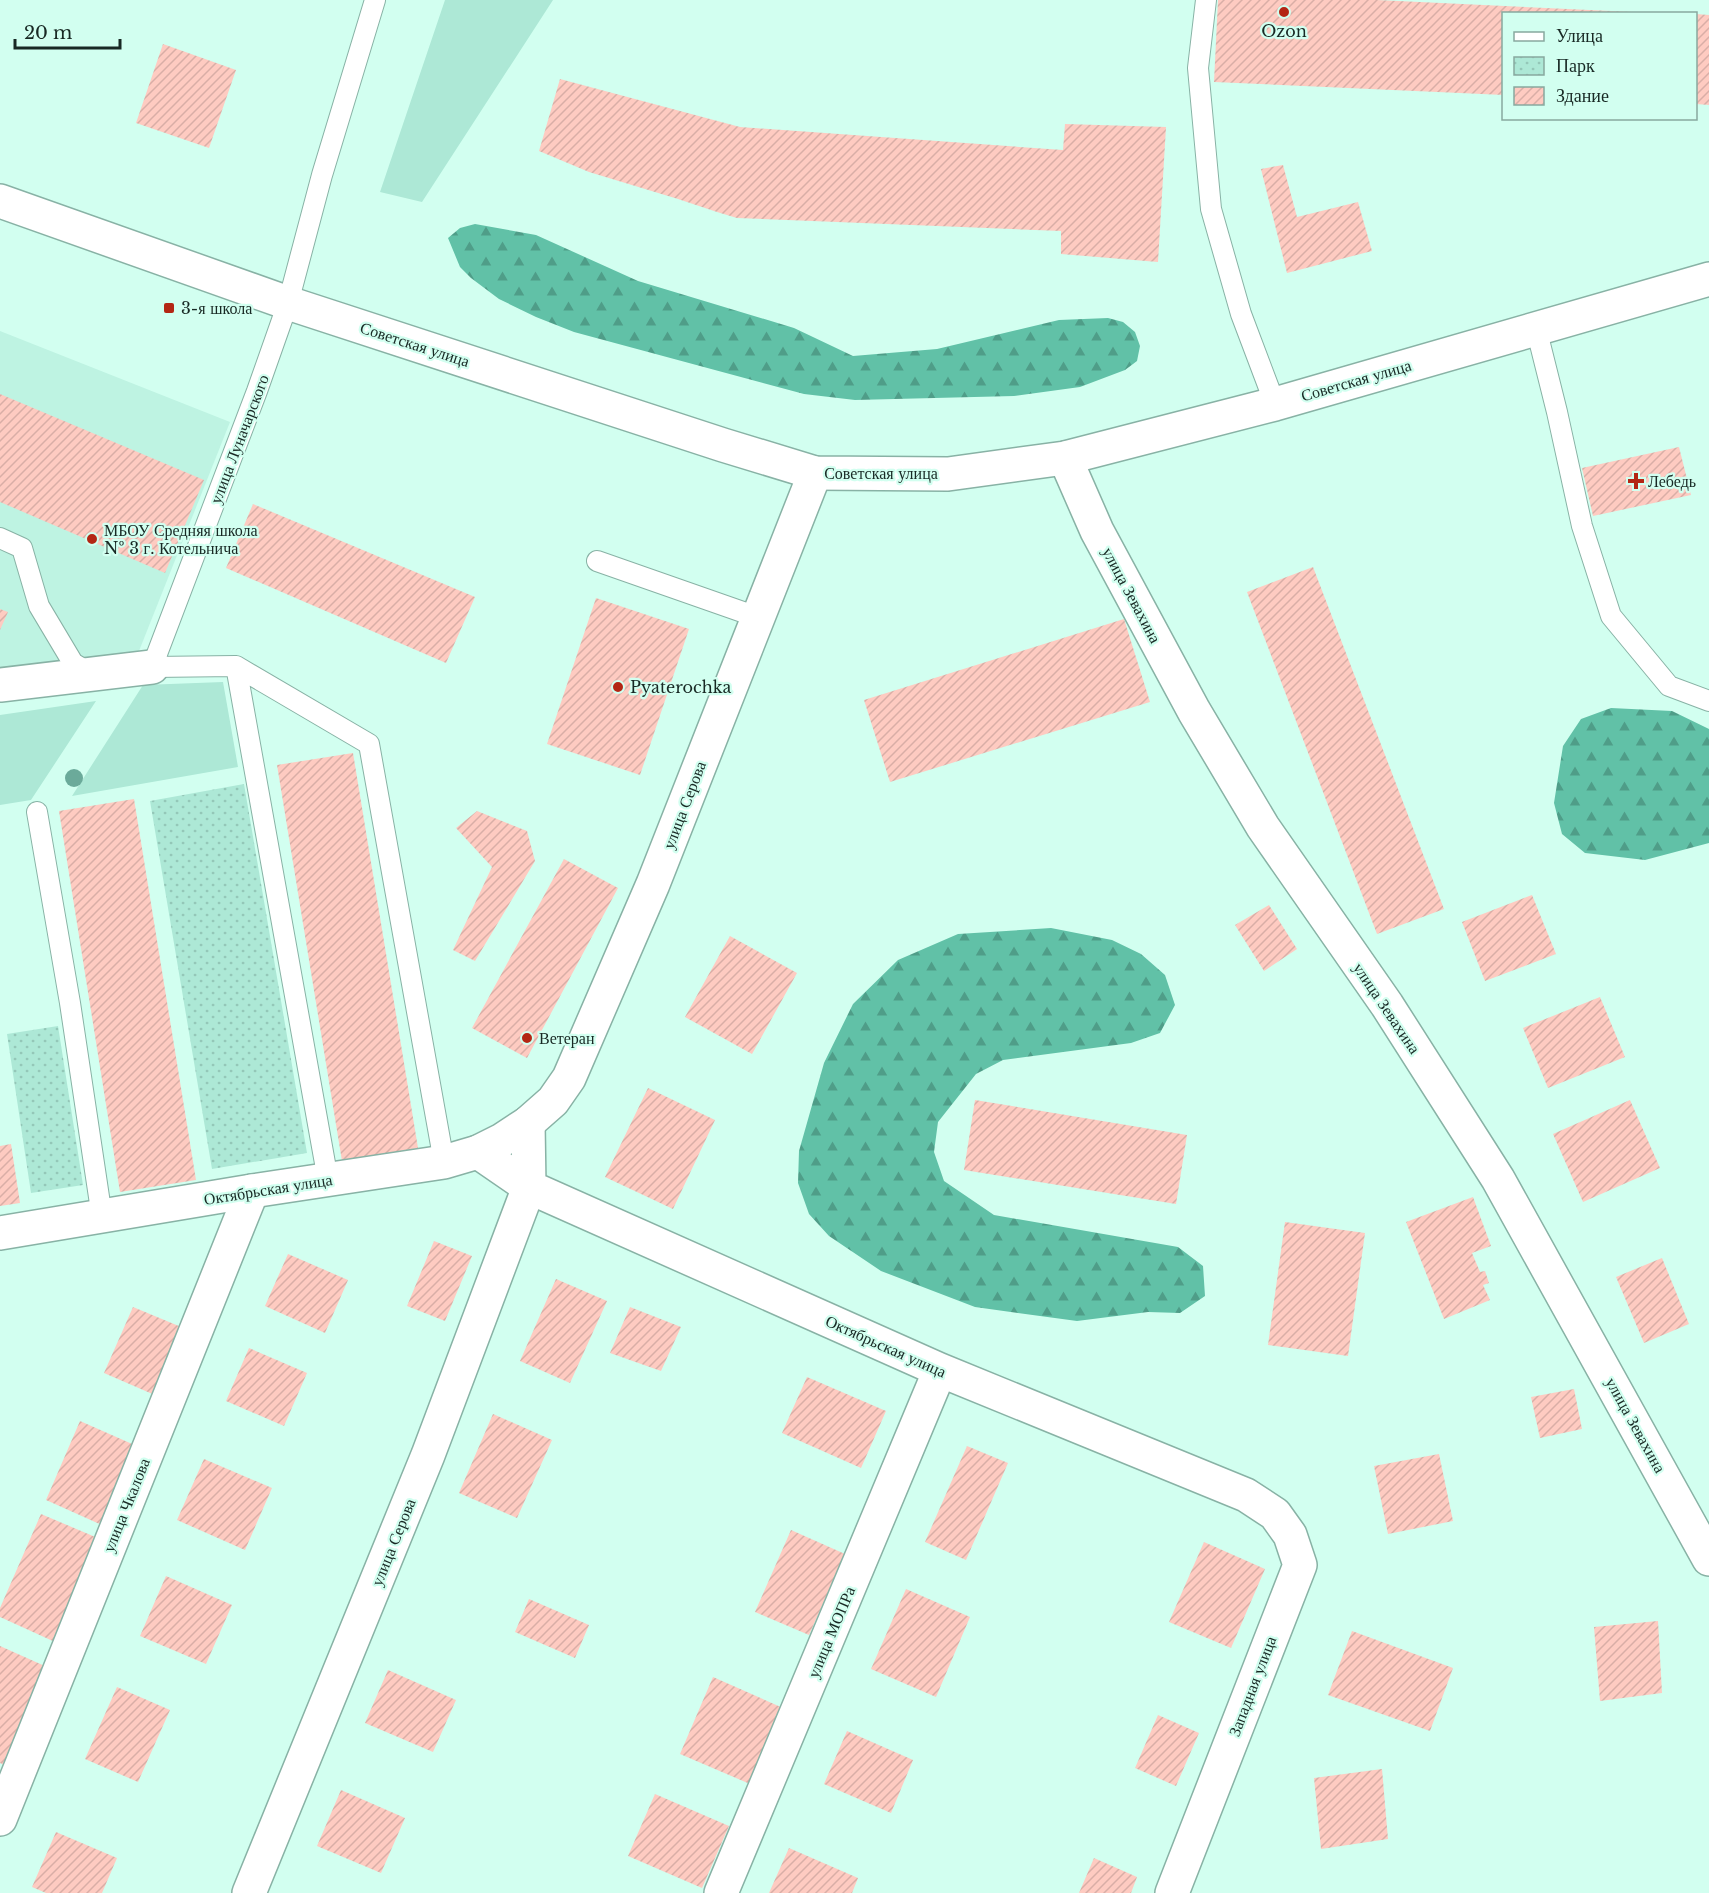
<svg xmlns="http://www.w3.org/2000/svg" width="1709" height="1893" font-family="'Libre Baskerville',serif">
	<defs>
		<pattern id="forest-firs" width="22" height="20" patternUnits="userSpaceOnUse" patternTransform="scale(1.5)"><rect width="22" height="20" fill="#61c1a7"/><path d="M5 1l3.5 6h-7zM16 11l3.5 6h-7z" fill="#4f9d88"/></pattern>
		<pattern id="park-dots" width="8" height="8" patternUnits="userSpaceOnUse" patternTransform="scale(1.5)"><rect width="8" height="8" fill="#ade8d6"/><path d="M2 2h.1M6 6h.1" fill="none" stroke="#94c7b8" stroke-width="1.8" stroke-linecap="round"/></pattern>
		<pattern id="building-hatch" width="6" height="6" patternUnits="userSpaceOnUse" patternTransform="scale(1.5)"><rect width="6" height="6" fill="#fecbc1"/><path d="M-1 1l2-2M0 6l6-6M5 7l2-2" fill="none" stroke="#d9aea6"/></pattern>
	</defs>
	<rect width="100%" height="100%" fill="#d2fff0"/>
	<!-- built -->
	<path fill="#bef3e2" d="M0,331L230,422L137,656L0,670Z"/>
	<!-- green -->
	<path fill="#ade8d6" d="M445,0H553L422,202L380,192Z
		M223,682L238,767L72,796L143,685Z
		M96,701L31,800L0,805V715Z"/>
	<!-- forest -->
	<path fill="url(#forest-firs)" d="M475,224L536,235L638,281L794,328L853,356L937,349L1059,320L1108,318L1123,322L1135,332L1140,346L1137,361L1125,370L1080,387L1014,396L855,400L804,394L574,332L536,317L499,299L471,278L460,267L448,238L460,228Z
		M1611,708L1672,711L1709,729V843L1645,860L1585,853L1562,834L1554,803L1563,746L1581,719Z
		M1051,928L1112,940L1141,954L1165,975L1175,1005L1160,1033L1131,1043L1003,1060L976,1074L938,1122L934,1152L944,1181L994,1215L1178,1247L1203,1266L1205,1296L1180,1313L1148,1312L1077,1321L975,1307L881,1271L829,1236L809,1214L798,1183L799,1151L824,1063L853,1004L898,960L958,934Z"/>
	<!-- park -->
	<path fill="url(#park-dots)" d="M244,784L307,1153L212,1169L150,801Z
		M58,1026L83,1185L31,1193L7,1034Z"/>
	<!-- building -->
	<path fill="url(#building-hatch)" d="M1218,0H1377L1633,12V14H1504V95L1214,82Z
		M1696,14L1709,15V105L1696,104Z
		M163,44L236,70L209,148L136,123Z
		M560,79L740,127L1063,150L1065,124L1166,127L1158,262L1061,254V231L737,218L717,212L678,199L589,172L539,151Z
		M1283,165L1297,217L1358,202L1372,251L1287,273L1261,169Z
		M0,394L204,480L165,573L0,502Z
		M1679,447L1691,495L1593,516L1582,468Z
		M253,504L475,597L446,663L226,568Z
		M1313,567L1444,909L1377,934L1247,592Z
		M596,598L689,629L640,775L547,744Z
		M0,609L8,612L0,630Z
		M1124,619L1150,702L890,782L864,700Z
		M353,753L418,1148L342,1161L277,765Z
		M134,799L196,1180L120,1192L59,811Z
		M477,811L527,831L535,861L475,961L453,950L492,867L456,828Z
		M564,859L618,888L527,1058L472,1028Z
		M1532,895L1556,954L1485,981L1462,922Z
		M1269,905L1297,949L1264,971L1235,925Z
		M730,936L797,973L752,1054L685,1017Z
		M1600,997L1625,1057L1548,1088L1523,1028Z
		M648,1088L715,1120L673,1209L605,1177Z
		M975,1100L1187,1135L1176,1204L964,1170Z
		M1630,1100L1660,1168L1583,1202L1553,1134Z
		M11,1144L20,1203L0,1206V1146Z
		M1473,1197L1491,1246L1472,1253L1480,1272L1485,1271L1489,1283L1483,1285L1490,1300L1444,1319L1406,1222Z
		M1285,1222L1365,1233L1348,1356L1268,1345Z
		M434,1241L472,1256L445,1321L407,1306Z
		M288,1254L348,1280L325,1333L265,1306Z
		M1662,1258L1689,1324L1644,1343L1616,1277Z
		M556,1279L607,1301L570,1383L520,1361Z
		M133,1307L186,1329L157,1396L104,1373Z
		M630,1307L681,1327L661,1371L610,1353Z
		M249,1348L307,1373L284,1426L226,1401Z
		M807,1377L886,1411L861,1468L782,1433Z
		M1574,1389L1582,1429L1540,1438L1531,1397Z
		M493,1414L552,1440L517,1518L459,1493Z
		M80,1421L139,1447L104,1526L46,1500Z
		M967,1446L1008,1463L966,1560L925,1542Z
		M1439,1454L1453,1521L1388,1534L1374,1466Z
		M204,1459L272,1488L245,1550L177,1520Z
		M41,1514L100,1539L55,1642L0,1617V1608Z
		M791,1530L845,1554L809,1635L755,1612Z
		M1204,1542L1265,1569L1231,1648L1169,1622Z
		M166,1576L232,1605L206,1664L140,1636Z
		M906,1589L970,1617L936,1697L871,1669Z
		M529,1599L589,1625L575,1658L515,1632Z
		M1658,1621L1662,1693L1600,1701L1594,1627Z
		M1352,1631L1453,1668L1430,1731L1328,1695Z
		M0,1646L47,1667L4,1765L0,1763Z
		M388,1670L456,1700L433,1752L365,1723Z
		M713,1677L783,1708L750,1784L680,1754Z
		M117,1687L170,1710L138,1782L85,1759Z
		M1158,1715L1199,1733L1176,1786L1135,1768Z
		M847,1731L913,1760L891,1813L824,1784Z
		M1382,1769L1388,1839L1321,1849L1314,1778Z
		M341,1790L405,1818L381,1873L317,1846Z
		M655,1794L729,1826L702,1888L628,1856Z
		M56,1832L117,1858L102,1893H46L32,1887Z
		M789,1848L858,1878L852,1893H769Z
		M1094,1858L1137,1877L1131,1893H1079Z"/>
	<g fill="none" stroke-linecap="round" stroke-linejoin="round">
		<defs>
			<path id="service" d="M1206,0L1198,68L1211,209L1241,314L1275,404
				M1536,328L1557,412L1582,526L1611,616L1669,686L1709,701
				M0,538L22,548L39,606L73,663L93,675
				M597,561L757,617
				M236,666L369,744L444,1162
				M37,812L70,1003L102,1217
				M328,1180L236,666L152,667L257,391L288,303L322,175L375,0"/>
			<path id="minor" d="M1065,458L1097,531L1194,711L1263,827L1387,1005L1498,1179L1709,1559
				M0,685L152,667
				M478,1152L529,1187L940,1370L1246,1495L1275,1514L1290,1535L1300,1565L1172,1893
				M0,1819L252,1191
				M249,1893L428,1455L529,1187L528,1123
				M721,1893L940,1370"/>
			<path id="tertiary" d="M0,1233L252,1191L444,1162L478,1152L502,1140L528,1123L553,1101L569,1078L653,884L815,473"/>
			<path id="primary" d="M0,201L288,303L723,445L815,473L948,474L1065,458L1275,404L1709,279"/>
		</defs>
		<!-- service casing -->
		<use href="#service" stroke="#88b2a5" stroke-width="22"/>
		<!-- minor casing -->
		<use href="#minor" stroke="#88b2a5" stroke-width="36"/>
		<!-- tertiary casing -->
		<use href="#tertiary" stroke="#88b2a5" stroke-width="36"/>
		<!-- primary casing -->
		<use href="#primary" stroke="#88b2a5" stroke-width="36"/>
		<!-- service -->
		<use href="#service" stroke="#fff" stroke-width="20"/>
		<!-- minor -->
		<use href="#minor" stroke="#fff" stroke-width="33"/>
		<!-- tertiary -->
		<use href="#tertiary" stroke="#fff" stroke-width="33"/>
		<!-- primary -->
		<use href="#primary" stroke="#fff" stroke-width="33"/>
	</g>
	<!-- trees -->
	<circle fill="#6baa9a" cx="74" cy="778" r="9"/>
	<!-- markers -->
	<g fill="#b32614" stroke="#d2fff0" stroke-width="2">
		<circle cx="1284" cy="12" r="6"/>
		<rect x="163" y="302" width="12" height="12" rx="3"/>
		<path d="M1633 472h6v6h6v6h-6v6h-6v-6h-6v-6h6z"/>
		<circle cx="92" cy="539" r="6"/>
		<circle cx="618" cy="687" r="6"/>
		<circle cx="527" cy="1038" r="6"/>
	</g>
	<g text-anchor="middle" stroke-width="4.5" stroke-linejoin="round" paint-order="stroke">
		<!-- poi labels -->
		<g font-size="16" fill="#182924" stroke="#d2fff0" text-anchor="start">
			<text x="1284" y="37" text-anchor="middle">Ozon</text>
			<text x="181" y="314">3-я школа</text>
			<text x="1648" y="487">Лебедь</text>
			<text x="104" y="536">МБОУ Средняя школа<tspan x="104" dy="18">№ 3 г. Котельнича</tspan></text>
			<text x="630" y="693">Pyaterochka</text>
			<text x="539" y="1044">Ветеран</text>
		</g>
		<!-- street labels -->
		<g font-size="16" fill="#182924" stroke="#d2fff0">
			<text transform="translate(415 344) rotate(18)" y="6">Советская улица</text>
			<text transform="translate(1356 380) rotate(-16)" y="6">Советская улица</text>
			<text transform="translate(239 439) rotate(-69)" y="6">улица Луначарского</text>
			<text x="881" y="479">Советская улица</text>
			<text transform="translate(1132 595) rotate(62)" y="6">улица Зевахина</text>
			<text transform="translate(684 805) rotate(-69)" y="6">улица Серова</text>
			<text transform="translate(1387 1008) rotate(56)" y="6">улица Зевахина</text>
			<text transform="translate(268 1189) rotate(-9)" y="6">Октябрьская улица</text>
			<text transform="translate(886 1346) rotate(24)" y="6">Октябрьская улица</text>
			<text transform="translate(1636 1425) rotate(61)" y="6">улица Зевахина</text>
			<text transform="translate(126 1505) rotate(-68)" y="6">улица Чкалова</text>
			<text transform="translate(393 1542) rotate(-68)" y="6">улица Серова</text>
			<text transform="translate(831 1632) rotate(-67)" y="6">улица МОПРа</text>
			<text transform="translate(1252 1686) rotate(-69)" y="6">Западная улица</text>
		</g>
	</g>
	<!-- legend -->
	<rect x="1502" y="12" width="195" height="108" fill="#d2fff0" stroke="#88a99e" stroke-width="1.5"/>
	<rect x="1514" y="32" width="30" height="9" fill="#ffffff" stroke="#88a99e" stroke-width="1.5"/>
	<text x="1556" y="42" font-size="18" fill="#182924">Улица</text>
	<rect x="1514" y="57" width="30" height="18" fill="url(#park-dots)" stroke="#88a99e" stroke-width="1.5"/>
	<text x="1556" y="72" font-size="18" fill="#182924">Парк</text>
	<rect x="1514" y="87" width="30" height="18" fill="url(#building-hatch)" stroke="#88a99e" stroke-width="1.5"/>
	<text x="1556" y="102" font-size="18" fill="#182924">Здание</text>
	<!-- scale -->
	<path d="M15 39v9h105v-9" fill="none" stroke="#182924" stroke-width="3"/>
	<text x="24" y="39" font-size="18" fill="#182924" stroke="#d2fff0" stroke-width="4.5" paint-order="stroke">20 m</text>
</svg>
